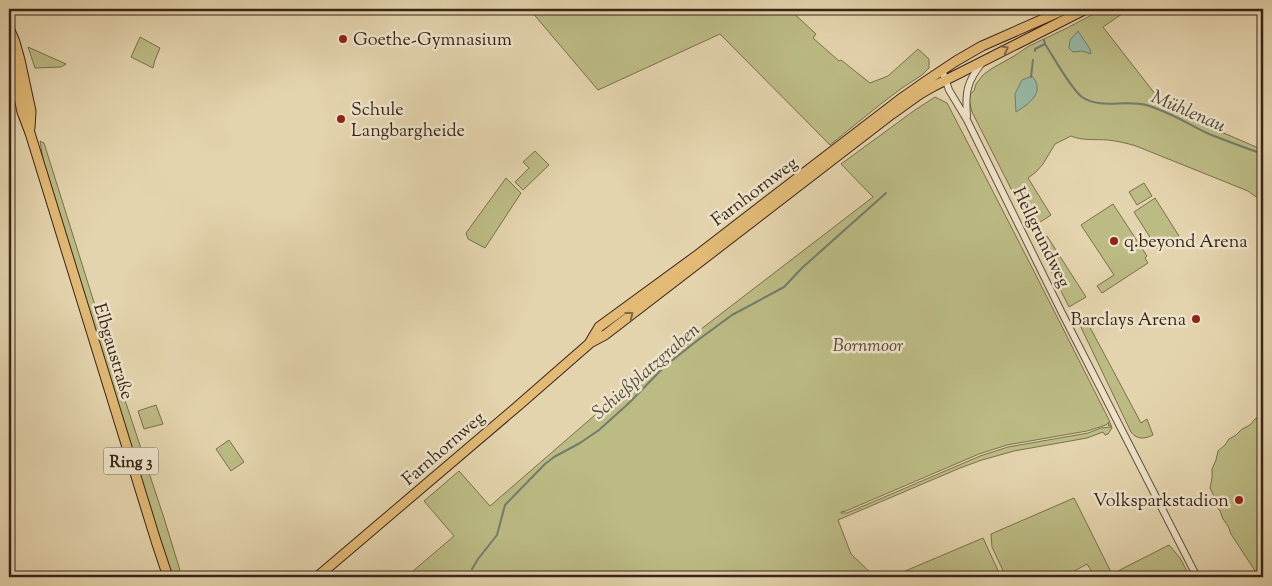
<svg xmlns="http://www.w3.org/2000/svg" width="1272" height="586" font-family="'Sorts Mill Goudy',serif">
	<rect width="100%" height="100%" fill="#e4d4ad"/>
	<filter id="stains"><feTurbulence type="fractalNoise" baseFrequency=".004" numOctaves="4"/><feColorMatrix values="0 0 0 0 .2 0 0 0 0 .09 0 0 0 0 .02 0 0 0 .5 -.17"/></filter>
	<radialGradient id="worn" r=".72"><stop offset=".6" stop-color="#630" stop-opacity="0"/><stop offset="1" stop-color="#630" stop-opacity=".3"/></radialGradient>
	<!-- green -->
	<path fill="#bcbb84" stroke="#7a704e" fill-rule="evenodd" d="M532,9H789L816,34L813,38L839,61L841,60L870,83L888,76L918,49L929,59V68L922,75L902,88L882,103L830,145L720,34L598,90L531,11Z
		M1103,9H1129L1103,27L1166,108L1263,150V202L1248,191L1136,146C1126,143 1117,141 1108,140C1096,139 1082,141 1071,136L1055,144L1043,164L1036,172L1028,178L1051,215L1031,228L972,112L969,100L970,94L974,91L976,84L983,75L991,69L1014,56L1029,46L1067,28Z
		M140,37L160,48L155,60L153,68L131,57Z
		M28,47L66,64L61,67L35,68Z
		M935,97L947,103C1002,208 1056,314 1109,420L1112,428L1108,434L1105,435L1103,432L1087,438L1014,451L982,460L960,468L838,520L851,554L875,577H406L454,536L424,501L459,471L490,506L640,376L873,197L841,164L915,110ZM1109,422L1108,426L1110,425L1111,427L1101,428L1088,433L1008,447L980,456L847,513H841V512L846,511L979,454L1007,445L1087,431L1106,425Z
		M40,141L44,143L120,385L164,518L182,577H173L166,563L45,171Z
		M535,151L549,165L523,190L515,182L529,168L523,162Z
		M506,178L521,193L485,248L468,239L466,233Z
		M1144,183L1152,196L1137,205L1129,192Z
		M1155,198L1179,236L1158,250L1134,212Z
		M1113,204L1147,256L1145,258L1148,263L1102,293L1097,286L1114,275L1081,225Z
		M1047,236L1086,297L1069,307L1037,243Z
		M1085,318L1141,423L1147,419L1153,435C1145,439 1137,440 1131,432L1078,321Z
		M156,405L163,424L144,429L138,411Z
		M1263,416V577H1259L1231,534L1228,526L1223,519L1220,511L1215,504L1214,496L1210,488L1212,478V469L1216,460L1218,451L1225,445L1229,439L1236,435L1242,429L1250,425L1255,419Z
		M229,440L244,462L231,471L216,449Z
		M1074,498L1112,574L1169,545L1180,558L1190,577H1095L1087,564L1064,577H1006L992,547L991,534Z
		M983,538L1001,577H891Z"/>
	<!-- water -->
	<path fill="#97b9a5" stroke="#717d6d" d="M1078,31L1090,49L1091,54L1082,51L1073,52L1069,48L1070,40Z
		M1032,76C1046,92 1029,104 1016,112L1015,94L1022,80Z"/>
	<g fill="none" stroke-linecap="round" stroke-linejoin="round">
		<!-- stream -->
		<path stroke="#717d6d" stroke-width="2" d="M1029,9L1031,12
			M1044,40L1045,44C1053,56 1071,89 1082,97C1101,110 1126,99 1146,105C1168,111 1188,124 1209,134C1227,141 1245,148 1263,154
			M1035,51V49L1045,44
			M1031,77L1033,60
			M472,569L478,559L497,535L505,505L545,464L554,457L580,443L599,430L629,403L665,366L698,340L732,315L784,287L802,268L886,193
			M469,577L470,574"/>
		<defs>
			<path id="tertiary" d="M942,70L949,90L967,120L1062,313L1197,577
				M967,116C965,93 967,81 982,63"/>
			<path id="primary" d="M9,28L15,42L20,60L31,111L30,128
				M9,48L22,112L30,133L156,541L168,577
				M590,342L599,327L696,256L899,100L929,79L956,61L982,46L1066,9
				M317,577L519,405L590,343L605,335L892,114L920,94L934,86L1086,9"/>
		</defs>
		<!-- tertiary casing -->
		<use href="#tertiary" stroke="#64503e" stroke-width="8"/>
		<!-- primary casing -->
		<use href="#primary" stroke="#392419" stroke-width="11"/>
		<!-- tertiary -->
		<use href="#tertiary" stroke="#ede3ca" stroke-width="6"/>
		<!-- primary -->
		<use href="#primary" stroke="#e2ba76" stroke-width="9"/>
	</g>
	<!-- one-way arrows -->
	<defs><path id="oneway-chevron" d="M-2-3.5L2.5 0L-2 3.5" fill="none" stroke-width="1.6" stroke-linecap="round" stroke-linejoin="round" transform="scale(1.25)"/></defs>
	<g stroke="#856843">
		<use href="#oneway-chevron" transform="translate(1005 49) rotate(-27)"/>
		<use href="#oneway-chevron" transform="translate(630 315) rotate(-38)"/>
	</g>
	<!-- markers -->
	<g fill="#8f2418" stroke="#ede3ca" stroke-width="2">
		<circle cx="343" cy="39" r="5"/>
		<circle cx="341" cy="119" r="5"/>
		<circle cx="1114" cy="241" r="5"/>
		<circle cx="1196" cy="319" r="5"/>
		<circle cx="1239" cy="500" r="5"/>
	</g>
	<g text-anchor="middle" stroke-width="5" stroke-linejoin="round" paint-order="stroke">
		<!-- shield labels -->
		<rect fill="#ede3ca" stroke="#6f5d4e" stroke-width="1" x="103.5" y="447.5" width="55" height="27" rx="4"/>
		<g font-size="16" font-weight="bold" fill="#392419">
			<text x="131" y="467">Ring 3</text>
		</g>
		<!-- poi labels -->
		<g font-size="18" fill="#392419" stroke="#ede3ca" text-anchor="start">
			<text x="353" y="45">Goethe-Gymnasium</text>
			<text x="351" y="115">Schule<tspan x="351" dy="21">Langbargheide</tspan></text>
			<text x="1124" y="247">q.beyond Arena</text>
			<text x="1186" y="325" text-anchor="end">Barclays Arena</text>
			<text x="1229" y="506" text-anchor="end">Volksparkstadion</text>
		</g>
		<!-- street labels -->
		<g font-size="18" fill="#392419" stroke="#ede3ca">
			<text transform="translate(754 191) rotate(-37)" y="6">Farnhornweg</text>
			<text transform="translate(1042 237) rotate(64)" y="6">Hellgrundweg</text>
			<text transform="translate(114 351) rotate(73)" y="6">Elbgaustraße</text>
			<text transform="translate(443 448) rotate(-41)" y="6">Farnhornweg</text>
		</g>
		<!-- park labels -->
		<g font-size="18" font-style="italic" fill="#5a4a34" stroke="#ede3ca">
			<text x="868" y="351">Bornmoor</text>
		</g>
		<!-- water labels -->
		<g font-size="19" font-style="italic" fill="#50493c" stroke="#ede3ca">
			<text transform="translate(1189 110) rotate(23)" y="7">Mühlenau</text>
			<text transform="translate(645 370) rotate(-41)" y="7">Schießplatzgraben</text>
		</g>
	</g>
	<!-- margin -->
	<rect width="1272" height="586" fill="none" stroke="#e4d4ad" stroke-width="30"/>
	<rect x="10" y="10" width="1252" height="566" fill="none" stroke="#392419" stroke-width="2.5"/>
	<rect x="15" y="15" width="1242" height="556" fill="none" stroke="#392419"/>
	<rect width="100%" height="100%" filter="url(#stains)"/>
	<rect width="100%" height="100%" fill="url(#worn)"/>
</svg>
